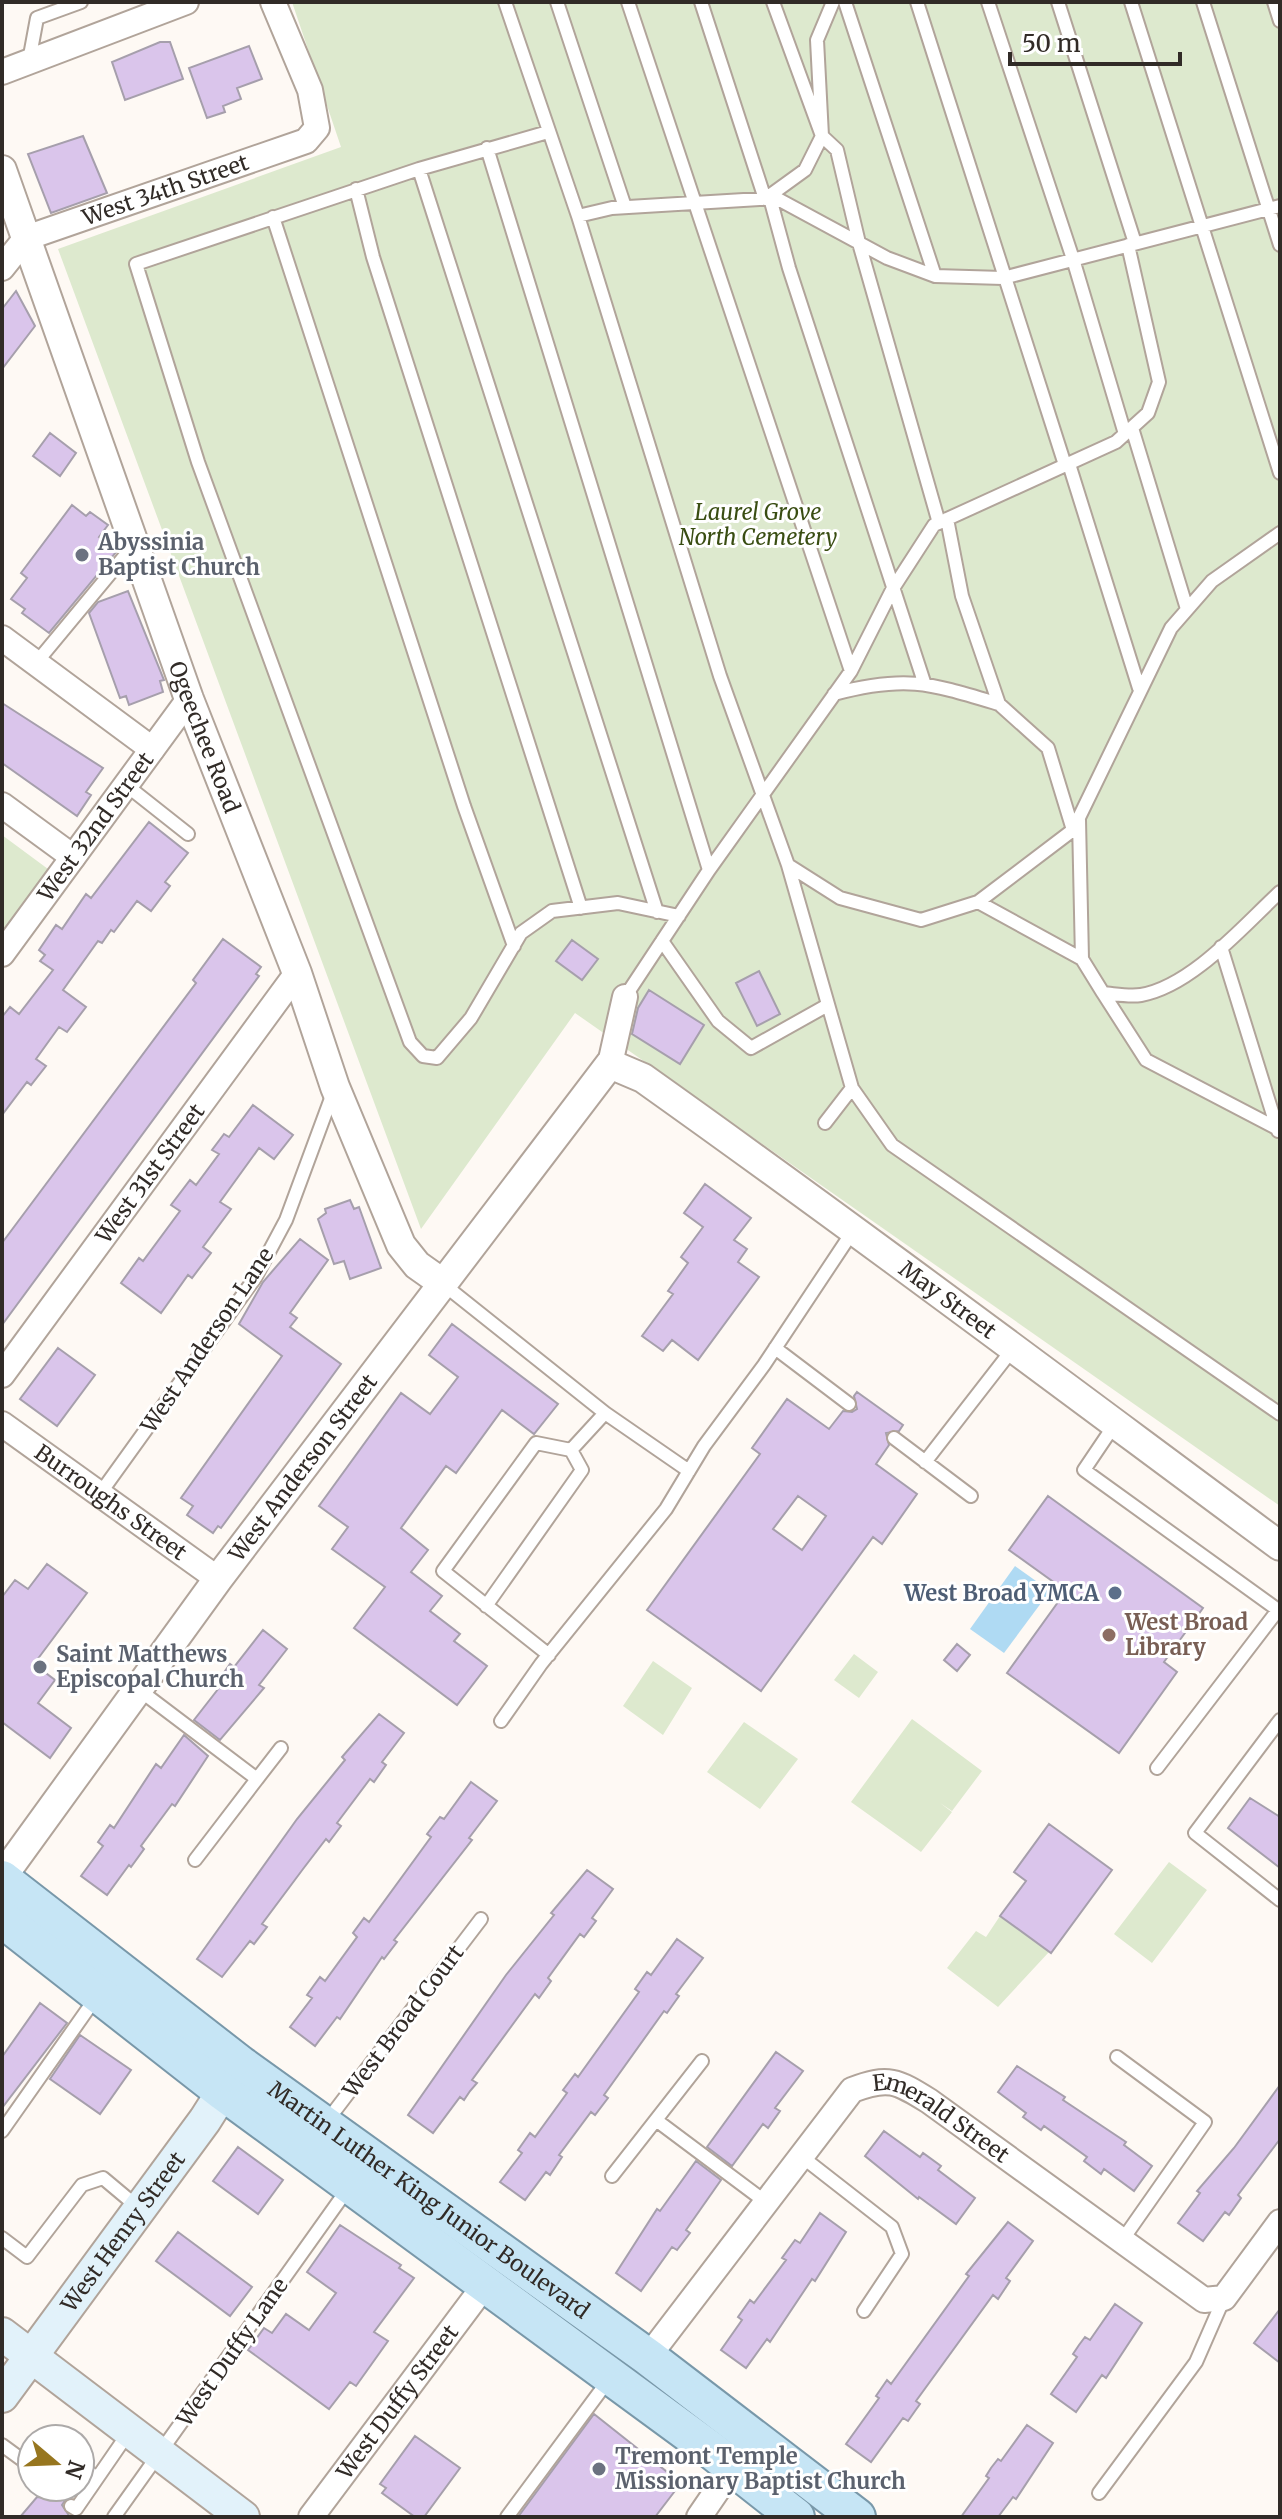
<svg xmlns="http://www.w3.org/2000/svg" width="1282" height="2519" font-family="Merriweather,serif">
	<rect width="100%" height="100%" fill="#fef9f4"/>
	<!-- green -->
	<path fill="#dde9ce" d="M292,2H1280V1506L575,1013L421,1229L58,249L341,147Z
		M2,835L48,869L2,933Z
		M854,1654L878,1672L859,1698L834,1680Z
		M653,1661L692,1688L663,1735L623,1706Z
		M912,1719L982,1771L952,1811L940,1803L952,1812L921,1852L851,1802Z
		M744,1722L798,1759L760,1809L707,1772Z
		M1169,1862L1207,1890L1152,1963L1114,1934Z
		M1000,1916L1049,1952L998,2007L947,1968L976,1931L986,1937Z"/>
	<!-- water -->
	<path fill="#afdaf3" d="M1015,1566L1050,1591L1004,1653L970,1629Z"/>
	<!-- building -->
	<path fill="#dac5eb" stroke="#a69fac" stroke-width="2" fill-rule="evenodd" d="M160,42H170L183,79L125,100L112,62Z
		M249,46L262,79L237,88L241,99L223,106L225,112L207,118L189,68Z
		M83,136L107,193L51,213L28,154Z
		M16,291L35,326L2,369V309Z
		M50,433L76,453L60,476L33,456Z
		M72,505L86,516L90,512L108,525L99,537L117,551L49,633L22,613L25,609L11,599L27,578L21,573Z
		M128,591L164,680L160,681L163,692L129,705L126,696L120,698L89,613L98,602Z
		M2,703L103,768L86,792L91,795L77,816L2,763Z
		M149,822L188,853L165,882L170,886L151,911L137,901L114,932L111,930L102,943L98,941L63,990L86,1007L67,1032L59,1027L36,1059L46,1066L31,1085L27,1082L2,1115V1017L10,1007L19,1014L53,970L40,961L45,955L39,950L56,925L62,929L86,894L91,898Z
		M223,939L261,967L256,974L259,976L2,1325V1243L196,983L193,980Z
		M572,940L598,959L582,980L556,961Z
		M759,971L780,1014L757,1026L736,983Z
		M649,990L704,1025L680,1064L632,1034L638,1008Z
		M253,1105L293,1135L274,1159L259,1148L220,1202L231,1209L203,1247L211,1253L192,1278L188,1275L161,1313L121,1283L139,1258L143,1261L180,1211L171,1205L190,1180L196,1185L219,1154L212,1150L224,1134L229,1137Z
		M705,1184L751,1218L734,1240L747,1249L738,1262L759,1277L698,1360L672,1340L663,1351L642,1336L673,1294L668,1291L688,1263L681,1257L703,1227L684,1213Z
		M350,1200L354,1209L359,1207L381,1268L350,1279L344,1261L334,1264L318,1219L326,1213L325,1209Z
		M300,1239L328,1260L290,1313L297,1318L290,1327L341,1364L221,1528L218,1526L213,1533L187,1515L193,1506L181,1498L282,1356L239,1324L263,1282Z
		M452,1324L558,1404L534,1434L502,1410L456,1473L446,1466L401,1528L428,1550L411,1572L442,1596L430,1611L460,1634L454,1641L487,1666L457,1705L354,1628L385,1587L332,1549L348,1527L319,1506L401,1393L430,1414L458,1377L429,1355Z
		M58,1348L95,1375L57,1426L20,1399Z
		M857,1392L903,1425L899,1431L886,1433L889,1445L876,1464L917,1494L882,1544L873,1537L761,1691L647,1610L760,1454L752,1448L787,1399L829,1429L843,1411L852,1412L857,1409L854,1396ZM798,1496L826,1516L802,1550L773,1529Z
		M1048,1496L1203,1608L1164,1662L1177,1672L1119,1753L1007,1673L1066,1591L1009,1550Z
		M47,1564L87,1593L34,1664L55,1680L38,1703L71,1728L50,1758L2,1722V1597L15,1580L28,1589Z
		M263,1630L287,1649L259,1685L264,1688L220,1740L194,1720L222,1684L218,1681L230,1664L234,1667Z
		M957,1644L970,1655L957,1671L944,1660Z
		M379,1714L404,1733L382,1762L386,1765L374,1782L370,1779L337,1823L341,1826L329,1842L326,1839L303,1869L262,1924L267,1927L254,1944L250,1941L222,1977L197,1959L297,1819L345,1760L342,1757Z
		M184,1735L208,1756L175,1806L172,1804L141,1846L144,1849L131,1867L129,1865L107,1895L81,1876L103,1846L98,1842L110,1825L114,1828L156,1764L161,1768Z
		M471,1782L497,1801L469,1838L472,1840L394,1940L397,1942L384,1959L382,1957L340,2019L337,2017L315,2046L290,2027L312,1998L307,1995L320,1977L325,1981L357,1937L353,1933L364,1918L369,1922L431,1837L427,1834L440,1817L444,1819Z
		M1250,1798L1280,1817V1868L1228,1828Z
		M1049,1824L1112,1870L1051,1953L1000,1916L1026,1881L1014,1872Z
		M587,1870L613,1889L592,1918L596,1921L584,1937L580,1934L548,1978L551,1981L539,1998L535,1994L472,2080L477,2083L470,2091L464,2100L460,2097L433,2133L408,2115L506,1975L554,1915L551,1913Z
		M677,1939L703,1958L676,1994L679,1996L667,2013L664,2011L604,2095L608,2098L595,2115L591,2112L559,2155L562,2157L550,2175L546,2172L525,2200L500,2182L522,2153L518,2150L530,2133L535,2137L567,2093L563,2090L575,2074L578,2077L639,1992L635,1989L647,1972L651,1975Z
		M40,2003L67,2023L2,2108V2057Z
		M80,2035L131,2070L100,2114L50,2079Z
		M776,2052L803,2071L775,2108L780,2111L768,2128L763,2124L732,2166L707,2147Z
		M1017,2066L1065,2097L1063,2100L1126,2142L1124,2145L1152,2166L1134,2191L1104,2169L1101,2174L1084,2161L1087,2157L1044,2126L1041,2130L1023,2117L1026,2113L998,2092Z
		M1280,2085V2139L1238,2195L1241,2198L1229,2215L1225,2212L1203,2241L1178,2223L1200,2193L1197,2191L1234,2148Z
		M884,2131L920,2157L923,2153L941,2166L938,2170L975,2198L956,2224L919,2197L918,2199L865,2156Z
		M238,2147L283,2180L258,2214L213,2181Z
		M696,2161L721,2180L686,2230L690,2233L677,2250L672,2247L641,2291L616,2273L657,2209L660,2211Z
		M820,2213L846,2232L815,2281L812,2279L770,2342L767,2339L746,2368L721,2350L742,2320L738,2317L750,2300L754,2303L786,2260L782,2258L795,2240L800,2243Z
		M1008,2222L1033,2241L1006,2278L1010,2281L998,2299L993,2295L916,2401L920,2404L915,2411L908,2421L903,2418L871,2462L846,2444L879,2398L876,2396L887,2380L891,2384L969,2276L966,2274Z
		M340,2225L401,2265L399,2268L414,2278L374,2332L388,2341L356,2386L350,2382L329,2409L248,2350L264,2328L272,2333L286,2314L309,2330L336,2293L307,2272Z
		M178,2232L252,2287L230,2316L156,2261Z
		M1115,2304L1142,2323L1106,2378L1102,2375L1076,2412L1051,2394L1077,2357L1073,2354L1079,2345L1085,2337L1090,2340Z
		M1280,2309V2363L1254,2343Z
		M594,2414L681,2483L655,2517H518Z
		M1027,2425L1053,2443L1016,2499L1013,2497L998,2517H961L989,2478L986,2476L991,2468L998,2459L1001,2461Z
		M415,2436L460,2468L424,2517H415L382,2493L386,2488L380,2484Z
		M60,2487H74L72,2497L66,2499L62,2505L70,2517H20L37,2497L57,2499Z"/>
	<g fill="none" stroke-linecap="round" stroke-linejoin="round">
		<defs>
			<path id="service" d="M505,2L578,216L720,676L788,865L852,1088L892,1145L1280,1414
				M557,2L625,207
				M628,2L851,671
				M701,2L765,199L805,170L822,136L817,40L833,2
				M773,2L822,136L837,150L859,243L939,523
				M845,2L935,276
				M917,2L1065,465
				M988,2L1073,259L1125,434
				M1058,2L1135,243
				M1131,2L1280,473
				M1203,2L1280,245
				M1274,2L1280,21
				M29,61L37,18L81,2
				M548,132L419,169L136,264L198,462L410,1042L423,1056L437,1058L471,1018L521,933L552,911L618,903L679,916
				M487,148L709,870
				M419,169L657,912
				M356,189L373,257L581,908
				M770,198L789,268L924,682
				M578,216L612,208L776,198L887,258L935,276L1003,278L1280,206
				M273,217L464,806L514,946
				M1132,428L1187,609
				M1069,464L1139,688
				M947,519L962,596L999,704L1048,748L1073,830
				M36,663L133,546
				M834,694C906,675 929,683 999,704
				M126,785L188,834
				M788,865L840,898L921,920L978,902L1073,830L1171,628L1212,581L1280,533
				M978,902L1082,959L1079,820
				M662,941L718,1021L751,1048L826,1006
				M1221,947L1278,1131
				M1082,959L1103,993C1115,994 1129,997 1141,995C1192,986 1243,926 1280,892
				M1103,993L1146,1060L1280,1130
				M625,997L709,870L851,671L892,590L934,525L1116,442L1148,413L1159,382L1128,245
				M825,1123L852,1088
				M443,1284L605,1413L689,1471
				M775,1348L849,1404
				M1115,1424L1084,1470L1278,1610L1157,1768
				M894,1438L971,1496
				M571,1450L605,1413
				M925,1462L1012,1350
				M99,1495L255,1278L286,1220L333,1093
				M486,1606L582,1470L571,1450L536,1443L443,1571L549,1655
				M138,1689L257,1779L195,1860
				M1280,1720L1195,1833L1280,1900
				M501,1721L541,1664L666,1509L704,1446L764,1365L853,1231
				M257,1779L281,1748
				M1117,2057L1205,2122L1121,2242
				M656,2120L767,2203
				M327,2121L481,1919
				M2,2131L97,1996
				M801,2156L892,2227L902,2254L864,2311
				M612,2176L702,2061
				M2,2238L27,2257L82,2185L103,2178L140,2209
				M2,2445L32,2467
				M80,2466L97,2478
				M46,2487L52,2491
				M1099,2493L1196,2362L1224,2298
				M71,2506L76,2509L129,2432
				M114,2517L349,2187
				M507,2517L610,2378"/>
			<g id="minor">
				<path d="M2,72L186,2"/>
				<path id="s1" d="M2,268L26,238L306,141L317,128L310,90L273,2"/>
				<path d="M2,638L152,749"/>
				<path d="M2,805L73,857"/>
				<path id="s2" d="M2,954L189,699"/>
				<path d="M610,1064L625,997"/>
				<path id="s3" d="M2,1375L297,973"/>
				<path id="s4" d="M2,1424L218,1579"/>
				<path id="s5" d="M648,2357L852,2090C888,2076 897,2081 929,2101L1204,2300L1224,2298L1280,2222"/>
				<path id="s6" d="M311,2517L484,2286"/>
				<path d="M699,2517L740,2457"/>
			</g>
			<g id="tertiary">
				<path id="s7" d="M2,170L189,699L297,973L335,1087L401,1245L417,1265L441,1282"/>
				<path id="s8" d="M2,1877L218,1579L610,1064L643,1078C858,1231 1068,1389 1280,1546"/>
			</g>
			<g id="secondary">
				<path d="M2,2334L243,2517"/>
				<path id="s9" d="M2,2396L205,2120L236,2071"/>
			</g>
			<g id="primary">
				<path id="s10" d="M2,1879L240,2064L648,2357L857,2517"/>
				<path d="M2,1919L223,2092L711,2450L796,2517"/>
			</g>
		</defs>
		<!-- service casing -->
		<use href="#service" stroke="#b1a49a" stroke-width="16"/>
		<!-- minor casing -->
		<use href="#minor" stroke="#b1a49a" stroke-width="28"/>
		<!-- tertiary casing -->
		<use href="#tertiary" stroke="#b1a49a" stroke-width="32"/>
		<!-- secondary casing -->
		<use href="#secondary" stroke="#b1a49a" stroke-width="36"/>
		<!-- primary casing -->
		<use href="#primary" stroke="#7998a9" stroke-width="40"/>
		<!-- service -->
		<use href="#service" stroke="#fff" stroke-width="12"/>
		<!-- minor -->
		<use href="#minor" stroke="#fff" stroke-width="24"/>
		<!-- tertiary -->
		<use href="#tertiary" stroke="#fff" stroke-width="28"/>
		<!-- secondary -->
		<use href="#secondary" stroke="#e2f2fa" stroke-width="32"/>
		<!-- primary -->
		<use href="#primary" stroke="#c6e5f5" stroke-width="36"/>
	</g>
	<!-- markers -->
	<g fill="#6b7280" stroke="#fff" stroke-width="3">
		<circle cx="82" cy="555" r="8"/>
		<circle cx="40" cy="1667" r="8"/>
		<circle cx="599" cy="2469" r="8"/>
	</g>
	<circle fill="#5c6f8a" stroke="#fff" stroke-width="3" cx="1115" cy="1593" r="8"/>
	<circle fill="#8d6e63" stroke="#fff" stroke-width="3" cx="1109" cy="1635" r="8"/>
	<g text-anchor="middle" stroke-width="6" stroke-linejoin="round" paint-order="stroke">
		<!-- street labels -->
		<g font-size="22" fill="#312b27" stroke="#fff">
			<text dy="8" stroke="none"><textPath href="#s1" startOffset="186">West 34th Street</textPath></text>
			<text dy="8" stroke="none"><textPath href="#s7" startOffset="602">Ogeechee Road</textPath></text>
			<text dy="8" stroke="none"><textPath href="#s2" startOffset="158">West 32nd Street</textPath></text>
			<text dy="8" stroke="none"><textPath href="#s3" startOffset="250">West 31st Street</textPath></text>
			<text dy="8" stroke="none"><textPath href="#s8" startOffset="1428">May Street</textPath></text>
			<text transform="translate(207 1340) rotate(-56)" y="8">West Anderson Lane</text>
			<text dy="8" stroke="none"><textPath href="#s8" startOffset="508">West Anderson Street</textPath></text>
			<text dy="8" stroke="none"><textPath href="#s4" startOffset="134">Burroughs Street</textPath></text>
			<text transform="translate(403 2021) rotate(-53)" y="8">West Broad Court</text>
			<text dy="8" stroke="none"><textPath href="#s5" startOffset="436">Emerald Street</textPath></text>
			<text dy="8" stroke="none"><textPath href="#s10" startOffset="534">Martin Luther King Junior Boulevard</textPath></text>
			<text dy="8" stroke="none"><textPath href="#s9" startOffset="204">West Henry Street</textPath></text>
			<text transform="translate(232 2352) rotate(-55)" y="8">West Duffy Lane</text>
			<text dy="8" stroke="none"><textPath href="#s6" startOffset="144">West Duffy Street</textPath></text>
		</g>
		<!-- park labels -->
		<g font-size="22" font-style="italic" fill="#394d12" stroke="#fff">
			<text x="758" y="520">Laurel Grove<tspan x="758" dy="25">North Cemetery</tspan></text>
		</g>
		<!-- worship labels -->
		<g font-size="22" font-weight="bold" fill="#5b616d" stroke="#fff" text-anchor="start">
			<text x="98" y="550">Abyssinia<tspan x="98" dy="25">Baptist Church</tspan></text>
			<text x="56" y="1662">Saint Matthews<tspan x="56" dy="25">Episcopal Church</tspan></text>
			<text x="615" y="2464">Tremont Temple<tspan x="615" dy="25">Missionary Baptist Church</tspan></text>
		</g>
		<!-- service labels -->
		<g font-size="22" font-weight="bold" fill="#4e5e75" stroke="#fff" text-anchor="end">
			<text x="1099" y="1601">West Broad YMCA</text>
		</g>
		<!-- education labels -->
		<g font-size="22" font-weight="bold" fill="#785e54" stroke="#fff" text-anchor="start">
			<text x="1125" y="1630">West Broad<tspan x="1125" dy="25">Library</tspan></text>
		</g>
	</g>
	<!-- border -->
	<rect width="1282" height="2519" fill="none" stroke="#312b27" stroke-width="8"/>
	<!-- north arrow -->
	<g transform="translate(56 2463) rotate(109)"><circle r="38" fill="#ffffff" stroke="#adaaa9" stroke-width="2"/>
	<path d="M0-6L14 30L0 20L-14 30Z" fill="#97761f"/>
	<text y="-12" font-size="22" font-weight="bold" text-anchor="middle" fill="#312b27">N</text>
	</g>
	<!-- scale -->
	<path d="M1010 52v12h170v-12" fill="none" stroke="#312b27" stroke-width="4"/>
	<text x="1022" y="52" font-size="24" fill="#312b27" stroke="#ffffff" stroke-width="6" paint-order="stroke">50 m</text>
</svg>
